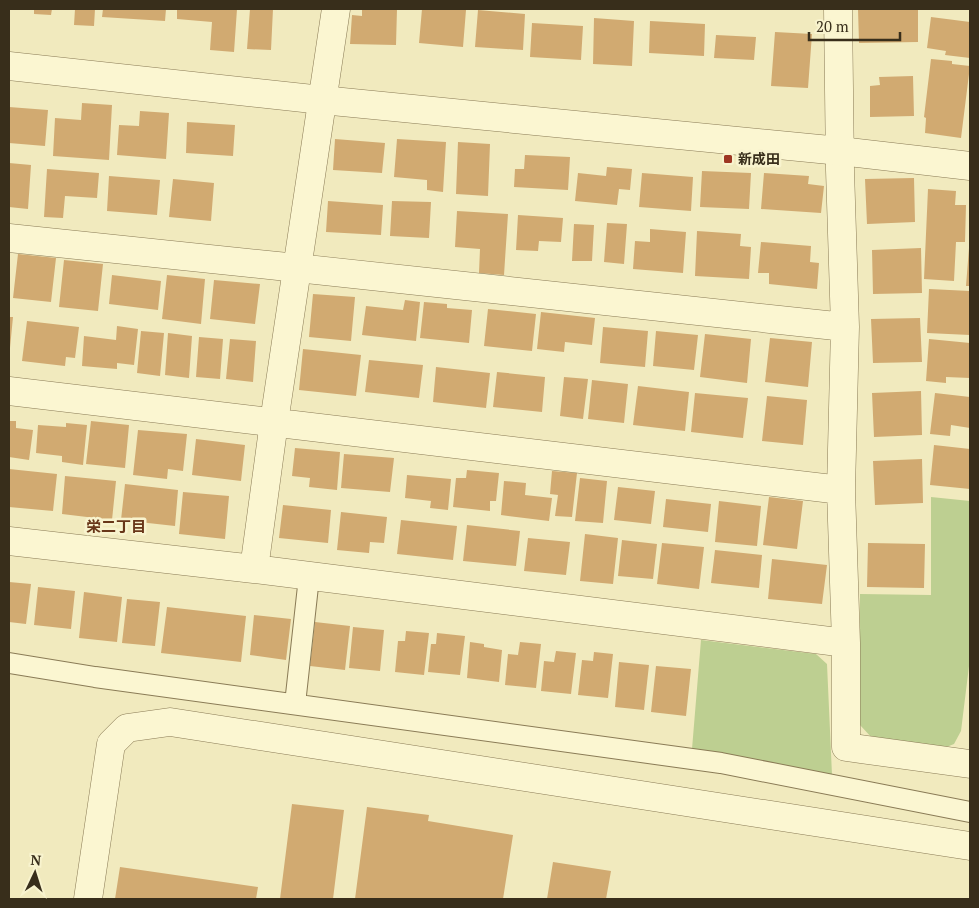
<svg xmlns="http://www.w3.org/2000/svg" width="979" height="908" font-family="'PT Serif','Noto Sans JP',serif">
	<rect width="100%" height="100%" fill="#f1eabe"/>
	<!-- green -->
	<path fill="#bdcf91" d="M931,497L970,501V658L961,731L954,744L944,748L874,740L859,724L860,594L931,595Z
		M701,640L816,654L827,664L832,775L692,749Z"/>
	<!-- building -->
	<path fill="#d1aa71" d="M34,9H52L51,15L34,14Z
		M75,9H95L94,26L74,25Z
		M103,9H166L165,21L102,17Z
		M177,9H237L234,52L210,50L212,22L177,19Z
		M250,9H273L271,50L247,49Z
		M362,9H397L396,45L350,44L352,15L362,16Z
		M422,9L466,10L463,47L419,43Z
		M858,9H918V42L859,43Z
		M478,10L525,14L523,50L475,47Z
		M931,17L970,22V58L945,55L946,51L927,48Z
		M594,18L634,21L632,66L593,64Z
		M650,21L705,24L704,56L649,53Z
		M532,23L583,26L581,60L530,57Z
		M775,32L812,34L808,88L771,86Z
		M716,35L756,37L754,60L714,58Z
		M931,59L952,61V64L970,66L961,138L925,133L926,118L924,117Z
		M913,76L914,116L870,117V86L880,85L879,77Z
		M82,103L112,105L109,160L53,156L55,118L81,120Z
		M9,107L48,110L45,146L9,143Z
		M140,111L169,113L166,159L117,155L119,125L139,126Z
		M187,122L235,125L233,156L186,153Z
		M335,139L385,143L382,173L333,170Z
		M397,139L446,142L443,192L427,190V180L394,177Z
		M458,142L490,144L488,196L456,194Z
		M525,155L570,157L568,190L514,187L515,169H524Z
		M9,163L31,165L28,209L9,207Z
		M607,167L632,169L630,190L619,189L617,205L575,201L578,173L606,176Z
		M47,169L99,173L97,198L65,196L63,218L44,217Z
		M702,171L751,173L749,209L700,207Z
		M642,173L693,177L691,211L639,207Z
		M764,173L809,176L808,184L824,186L821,213L761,209Z
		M109,176L160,180L157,215L107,211Z
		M914,178L915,222L867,224L865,179Z
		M173,179L214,183L211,221L169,217Z
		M928,189L956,191L955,205H966L965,242H956L954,281L924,279Z
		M328,201L383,205L381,235L326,232Z
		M392,201L431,202L429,238L390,236Z
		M457,211L508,214L504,275L479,273L480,249L455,247Z
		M518,215L563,218L561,242L539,241L538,251L516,250Z
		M607,223L627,224L624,264L604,262Z
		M574,224L594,225L592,261H572Z
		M650,229L686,232L683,273L633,269L635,241L650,242Z
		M697,231L741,234L740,246L751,247L749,279L695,276Z
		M761,242L811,246L810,262L819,263L817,289L769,284V273H758Z
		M921,248L922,293L873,294L872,250Z
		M969,248H970V286H966Z
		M18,254L56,258L51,302L13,298Z
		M64,260L103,264L98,311L59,307Z
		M112,275L161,281L158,310L109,304Z
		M167,275L205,279L201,324L162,319Z
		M214,280L260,284L255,324L210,319Z
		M929,289L970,291V335L927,333Z
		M313,294L355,297L351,341L309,337Z
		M405,300L420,302L416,341L362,335L366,306L403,310Z
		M424,302L447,304V308L472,310L469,343L420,338Z
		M488,309L536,314L532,351L484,346Z
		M541,312L595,318L592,345L565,342L564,352L537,349Z
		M9,317H13L10,348H9Z
		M920,318L922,362L873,363L871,319Z
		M27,321L79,327L75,358L66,357L65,366L22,361Z
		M117,326L138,329L134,365L117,363V369L82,366L84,336L116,340Z
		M603,327L648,331L645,367L600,363Z
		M141,331L164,333L160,376L137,373Z
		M656,331L698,335L694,370L653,366Z
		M168,333L192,336L189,378L165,375Z
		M705,334L751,339L747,383L700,377Z
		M199,337L223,339L220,379L196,377Z
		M770,338L812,342L808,387L765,382Z
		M230,339L256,341L253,382L226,379Z
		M929,339L970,343V378L946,377V383L926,381Z
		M303,349L361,355L356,396L299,390Z
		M369,360L423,365L419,398L365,392Z
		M436,367L490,373L486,408L433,402Z
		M497,372L545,377L542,412L493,407Z
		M564,377L588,379L583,419L560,416Z
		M592,380L628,384L624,423L588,419Z
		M638,386L689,392L685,431L633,425Z
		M921,391L922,435L874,437L872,393Z
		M695,393L748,398L743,438L691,432Z
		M935,393L970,397V428L951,425L950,436L930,434Z
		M767,396L807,400L803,445L762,441Z
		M9,421H16V428L33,430L29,460L9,457Z
		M91,421L129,425L125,468L86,464Z
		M66,423L87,425L83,465L62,462V456L36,453L38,425L66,427Z
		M138,430L187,434L183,471L168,469L167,479L133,475Z
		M196,439L245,445L241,481L192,475Z
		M934,445L970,449V489L930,485Z
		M295,448L340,452L337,490L309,487L310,478L292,476Z
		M344,454L394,458L390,492L341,488Z
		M922,459L923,503L875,505L873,461Z
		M9,469L57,474L53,511L9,507Z
		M467,470L499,473L496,501H490V511L453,507L456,478H466Z
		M552,471L577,473L572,517L555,516L558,495L550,494Z
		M407,475L451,479L448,510L430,508L431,501L405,498Z
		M65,476L116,481L112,520L62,514Z
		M580,478L607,481L603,523L575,521Z
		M504,481L526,483L525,495L552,498L549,521L501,515Z
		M125,484L178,490L175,526L121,520Z
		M618,487L655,491L651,524L614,520Z
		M183,492L229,496L225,539L179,534Z
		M769,497L803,501L797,549L763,545Z
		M666,499L711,504L708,532L663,527Z
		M719,501L761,506L757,546L715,542Z
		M283,505L331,510L328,543L279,538Z
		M341,512L387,517L384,543L370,542L369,553L337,550Z
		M401,520L457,526L453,560L397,554Z
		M467,525L520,531L516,566L463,561Z
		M585,534L618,538L613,584L580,581Z
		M528,538L570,542L566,575L524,571Z
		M622,540L657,544L653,579L618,576Z
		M662,543L704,547L699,589L657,584Z
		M868,543L925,544L924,588L867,587Z
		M715,550L762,555L759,588L711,583Z
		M772,559L827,565L822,604L768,599Z
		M9,582L31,584L26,624L9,622Z
		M38,587L75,591L71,629L34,625Z
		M84,592L122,597L117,642L79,638Z
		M127,599L160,602L155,646L122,643Z
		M167,607L246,616L241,662L161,653Z
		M254,615L291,619L286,660L250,655Z
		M315,622L350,626L345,670L310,666Z
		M353,627L384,630L380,671L349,668Z
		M406,631L429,633L424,675L395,672L398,641H405Z
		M437,633L465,636L460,675L428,672L431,644H436Z
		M470,642L484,644V647L502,650L499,682L467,678Z
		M520,642L541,644L536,688L505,685L508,654L518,655Z
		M556,651L576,653L571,694L541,691L544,661L554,662Z
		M594,652L613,654L608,698L578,695L582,660L593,661Z
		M619,662L649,665L644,710L615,707Z
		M656,666L691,669L686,716L651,712Z
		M292,804L344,810L333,899H280Z
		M367,807L429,815L428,821L513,835L503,899H355Z
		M553,862L611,871L606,899H547Z
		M120,867L258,887L256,899H115Z"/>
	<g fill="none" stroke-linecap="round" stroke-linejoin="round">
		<defs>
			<path id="pedestrian" d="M9,663L95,677L721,763L970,812
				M295,704L309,577"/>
			<path id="minor" d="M838,9L840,170L845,327L841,490L846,643V747L970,764
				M9,238L297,268L845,327
				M9,391L841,490
				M9,541L254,569L846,643
				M254,569L274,422L336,9"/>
			<path id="tertiary" d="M9,66L322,100L840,151L970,166
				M88,899L111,744L127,728L170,722L970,846"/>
		</defs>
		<!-- pedestrian casing -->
		<use href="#pedestrian" stroke="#8a7b56" stroke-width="22"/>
		<!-- minor casing -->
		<use href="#minor" stroke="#8a7b56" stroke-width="29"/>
		<!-- tertiary casing -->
		<use href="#tertiary" stroke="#8a7b56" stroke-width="29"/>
		<!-- pedestrian -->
		<use href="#pedestrian" stroke="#fbf6d1" stroke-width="20"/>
		<!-- minor -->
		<use href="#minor" stroke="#fbf6d1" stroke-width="28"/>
		<!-- tertiary -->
		<use href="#tertiary" stroke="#fbf6d1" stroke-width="28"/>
	</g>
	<!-- markers -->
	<rect fill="#9d3622" stroke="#f8f3ce" stroke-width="2" x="723" y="154" width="10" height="10" rx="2.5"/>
	<g text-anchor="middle" stroke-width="5" stroke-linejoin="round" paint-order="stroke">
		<!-- poi labels -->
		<g font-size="14" font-weight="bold" fill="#382e1b" stroke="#f8f3ce" text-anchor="start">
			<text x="738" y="164">新成田</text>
		</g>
		<!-- neighbourhood labels -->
		<g font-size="15" font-weight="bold" fill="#683618" stroke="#f8f3ce">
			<text x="116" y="532">栄二丁目</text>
		</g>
	</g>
	<!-- border -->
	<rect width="979" height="908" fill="none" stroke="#382e1b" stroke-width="20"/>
	<!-- north arrow -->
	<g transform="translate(35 873) rotate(4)" stroke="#f8f3ce" stroke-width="4" paint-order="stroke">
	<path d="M0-4L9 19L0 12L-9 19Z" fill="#382e1b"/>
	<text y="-8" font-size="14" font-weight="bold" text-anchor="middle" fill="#382e1b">N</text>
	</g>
	<!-- scale -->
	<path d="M809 32v8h91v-8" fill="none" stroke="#382e1b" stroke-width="2.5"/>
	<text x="816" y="32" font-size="15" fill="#382e1b" stroke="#f8f3ce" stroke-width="4" paint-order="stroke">20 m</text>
</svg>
